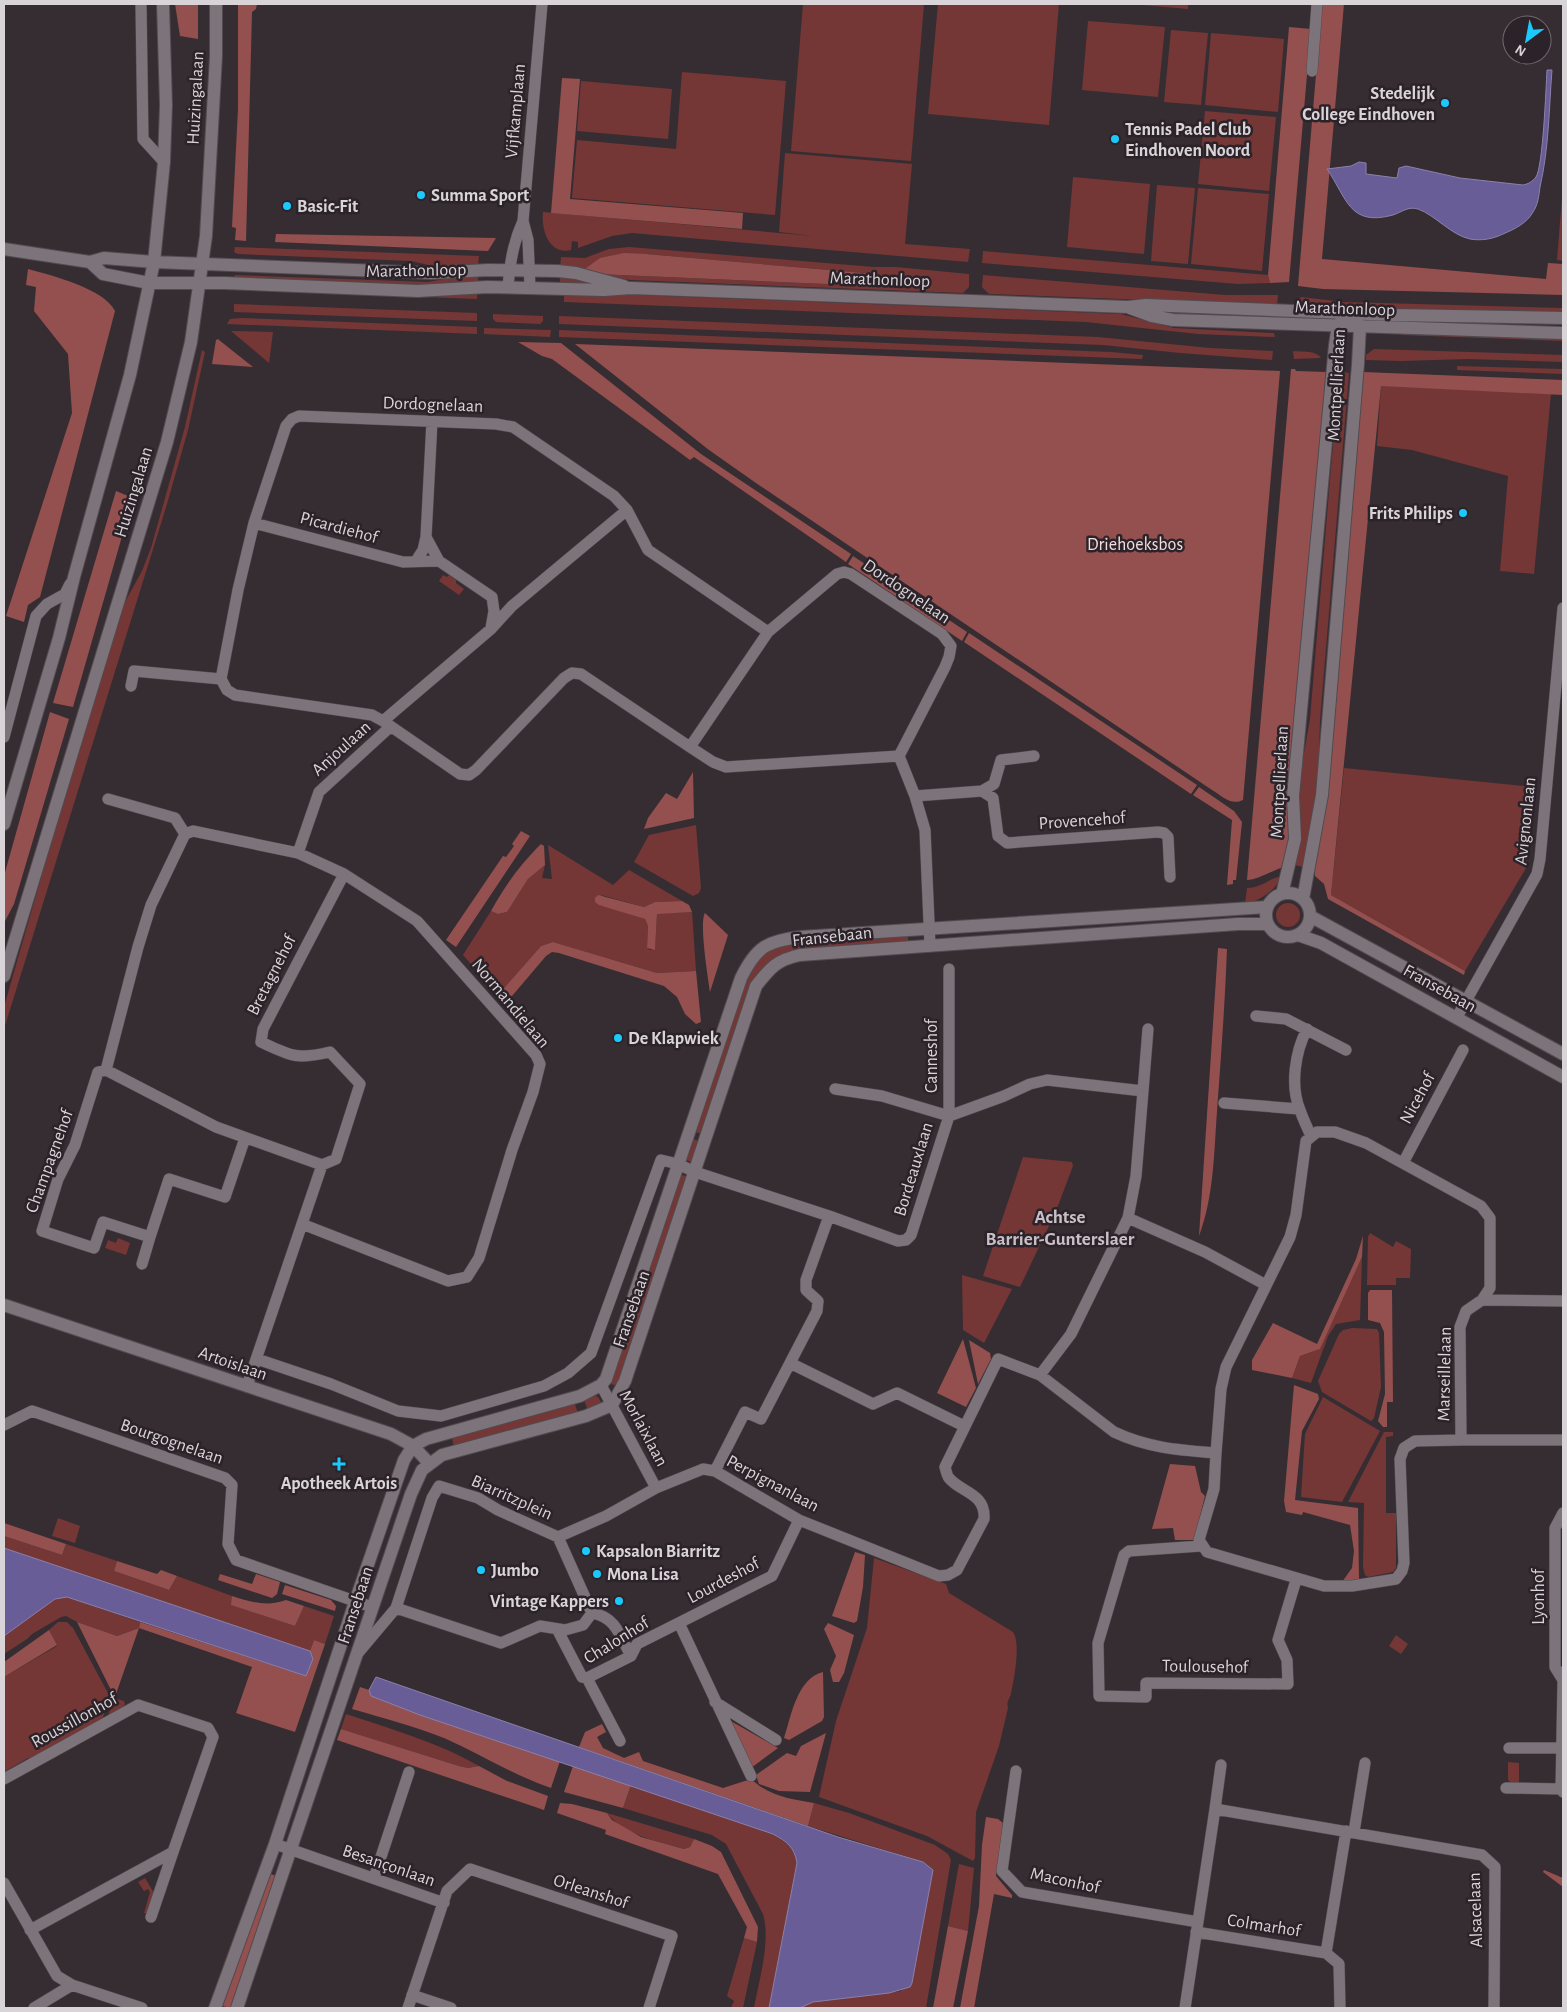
<svg xmlns="http://www.w3.org/2000/svg" width="1567" height="2012" font-family="'Alegreya Sans',sans-serif">
	<rect width="100%" height="100%" fill="#362d33"/>
	<!-- green -->
	<path fill="#743736" d="M803,4H924L911,161L791,151Z
		M938,4H1059L1049,125L928,114Z
		M1131,4H1188V9Z
		M1088,21L1165,27L1158,97L1082,90Z
		M1171,30L1208,33L1201,105L1164,102Z
		M1211,33L1284,39L1278,112L1205,105Z
		M682,72L786,81L775,215L572,198L577,140L676,149Z
		M581,81L672,89L668,139L577,131Z
		M1205,111L1276,117L1269,191L1198,184Z
		M785,153L912,164L905,244L970,249L968,262L632,233L612,236L578,248V242L572,241L571,250C549,255 541,230 543,212L814,236L779,232Z
		M1073,177L1150,184L1144,254L1067,247Z
		M1157,185L1195,188L1188,264L1151,261Z
		M1563,185V261L1557,260Z
		M1198,188L1269,194L1262,271L1191,264Z
		M235,247L479,256L478,265L442,268L411,261L238,254L234,252Z
		M629,247L874,267H896L969,274V287L963,293L630,280L597,274L874,286L875,274L646,254L587,272L560,267L561,257L585,258L609,249Z
		M983,251L1268,275L1270,283L1238,284L982,263Z
		M478,273V282L435,286L234,280L235,275L428,282Z
		M560,275L603,284L560,285Z
		M983,275L1225,295H1278L1277,305L989,294L982,287Z
		M477,289V299L244,290Z
		M564,292L1121,314L1174,328L1274,333L1275,337L1198,334L1086,322L564,302Z
		M1301,297L1344,302L1563,308V314L1297,306L1298,299Z
		M234,304L477,313V321L234,312Z
		M493,314L543,316V321L540,324L496,322L493,319Z
		M559,316L1098,337L1210,348L1273,351L1272,360L1180,353L1103,345L559,324Z
		M242,318L477,327V334L227,324L230,319Z
		M484,328L551,330L550,337L484,334Z
		M559,330L1111,352L1143,355L1142,359L559,337Z
		M231,331L273,332L269,363Z
		M1401,333L1563,336V341L1402,335Z
		M1374,349L1563,355V362L1468,359L1401,361L1366,360V355Z
		M202,350L205,352L188,430L167,504L4,1029V1007L107,647L120,611L142,571L151,548L185,427Z
		M1293,351C1302,352 1316,350 1321,358L1294,359Z
		M1457,366L1563,369V374L1457,370Z
		M1339,372L1349,373L1320,720L1318,783L1304,867L1294,865L1298,802L1303,759L1310,719Z
		M1381,385L1551,394L1534,574L1500,571L1508,476L1412,450L1377,446Z
		M443,575L447,577L449,575L456,580V583L464,589L459,595L439,581Z
		M1344,768L1533,787L1526,868L1465,971L1331,895Z
		M696,825L701,888L699,893L693,896L634,862L649,835Z
		M548,845L613,885L629,870L682,901L655,902L644,907L601,895L630,914L645,919L648,926L647,948L650,950L655,949L657,913L692,912L696,971L657,973L553,942L541,946L498,995L463,955L491,911L499,914L507,912L528,879L545,865L542,878L552,879Z
		M1282,876C1276,890 1260,901 1245,904L1247,888C1261,888 1269,878 1282,876Z
		M1276 915a12 12 0 1 1 24 0a12 12 0 1 1-24 0Z
		M908,935V944L801,951L764,969L702,1134L693,1131L752,963L781,943Z
		M690,1138L699,1141L694,1159L691,1162L686,1160Z
		M1023,1157L1072,1162L1073,1166L1056,1211L1020,1287L983,1276Z
		M681,1175L686,1176L687,1180L618,1384L613,1385L610,1383Z
		M1370,1233L1393,1247L1396,1241L1411,1249L1410,1278H1396V1285H1367L1368,1237Z
		M118,1238L130,1243L126,1255L105,1248L108,1240L116,1243Z
		M1362,1257L1360,1320L1336,1324L1328,1336L1311,1383L1292,1378L1300,1356L1320,1349Z
		M962,1275L1012,1289L984,1343L963,1330Z
		M1352,1328L1377,1329L1379,1333L1381,1387L1374,1418L1371,1421L1322,1392L1318,1381L1339,1334L1343,1330Z
		M594,1395L598,1397L601,1402L600,1406L588,1411L584,1400Z
		M1323,1397L1380,1431L1342,1502L1301,1497L1305,1434Z
		M575,1404L578,1414L454,1447L452,1438Z
		M1384,1432H1393V1436L1386,1437V1513H1396V1568L1393,1572L1368,1577L1365,1575L1363,1567L1364,1503L1348,1502Z
		M58,1518L80,1526L75,1543L52,1536Z
		M4,1536L62,1555L66,1544L117,1561L114,1571L169,1590L177,1576L232,1596V1605L295,1626L304,1606L334,1616L325,1644L314,1640L310,1651L16,1552L4,1548Z
		M874,1558L946,1584L949,1593L1013,1632C1021,1644 1014,1679 1011,1693C1010,1699 1006,1701 1008,1708L999,1746L976,1812L975,1858L973,1861L927,1836L819,1797L836,1721L867,1628Z
		M61,1597H67L140,1622L139,1628L117,1636L77,1622L66,1616L61,1617L32,1634L27,1639L4,1654V1636L55,1599Z
		M58,1622H67L73,1628L109,1695L102,1721L79,1734H74L30,1759L28,1758L4,1772V1677L57,1646L49,1630Z
		M1396,1635L1408,1644L1401,1654L1389,1646Z
		M114,1698L124,1701L125,1704L122,1709L108,1716Z
		M346,1714C391,1729 437,1742 479,1766L468,1768L459,1766L341,1729Z
		M1508,1762L1519,1763V1784H1512L1508,1780Z
		M631,1785L773,1834L792,1847L797,1863L769,2008H754C759,1980 771,1942 763,1914L726,1844L712,1835L623,1808Z
		M814,1803L849,1813L935,1845L948,1854L951,1860L926,2008H800L813,2002L901,1991L933,1870L923,1862L808,1826Z
		M607,1813L694,1839L690,1847L684,1849C658,1841 625,1836 607,1813Z
		M959,1864L974,1868L968,1931L948,1926Z
		M145,1878L154,1893L149,1914L144,1913L150,1892L148,1889L144,1891L138,1882Z
		M744,1938L757,1942L743,2008H731L734,2001L727,1996Z"/>
	<!-- forest -->
	<path fill="#94504e" d="M175,4H198V39L180,36Z
		M238,4H257L256,9L252,12L246,241L235,240L236,228L232,227L238,109Z
		M1322,4H1344L1322,259L1546,279L1548,263L1563,264V295L1323,289L1298,286Z
		M1289,27L1311,29L1289,282L1270,283L1268,275Z
		M562,78L580,79L570,199L743,213L742,229L551,213Z
		M276,234L496,238L488,251L275,242Z
		M624,253L646,254L875,274L874,286L597,274L587,272L585,269L600,258Z
		M28,269C51,275 105,289 115,311L40,597L28,605L24,622L6,616L72,413L68,354L34,311L36,287L26,285Z
		M218,339L219,340L253,367L212,364L216,340Z
		M518,342L561,343L701,454L851,554L846,562L694,457L690,460L552,359L542,356Z
		M575,344L1280,371L1243,800C1231,806 1222,796 1212,790L756,483L709,450Z
		M1291,369H1295L1296,371L1326,372L1291,832L1281,868C1271,871 1257,880 1247,880Z
		M1363,372L1563,380V395L1381,386L1331,895L1465,971L1464,975L1328,899L1324,884L1315,876V871L1312,870Z
		M116,491L133,498L73,707L53,703Z
		M853,556L967,632L962,641L848,564Z
		M969,633L1197,785L1191,794L964,642Z
		M50,712L69,719L14,904L4,923V876Z
		M693,772L694,818L644,829L648,818L666,793L677,799Z
		M1199,787L1234,811L1242,822L1236,880H1233V884L1227,885L1232,820L1193,795Z
		M521,831L530,836L456,947L446,940L503,856L506,857L514,846L512,844Z
		M541,844L544,846L545,865L528,879L507,912L498,914L491,911C506,884 520,865 541,844Z
		M598,895L644,907L655,902L682,901L689,905L692,912L657,914L655,950L647,948L648,926L645,919L599,905L595,902V898Z
		M705,913L728,935L710,992C708,977 699,923 705,913Z
		M553,942L657,973L696,971L701,1022L696,1024L685,1014L677,997L664,986L559,953L552,952L546,956L506,1003L498,995L541,946Z
		M1218,948L1227,949C1225,1003 1221,1057 1217,1111C1214,1153 1214,1196 1199,1236Z
		M1363,1236L1362,1257L1320,1349L1300,1356L1292,1378L1252,1370V1360L1273,1323L1317,1344L1356,1259Z
		M1370,1290H1392L1393,1402H1387V1427H1383L1378,1421L1385,1394L1384,1332L1380,1323L1368,1320V1293Z
		M963,1339L976,1388L966,1407L937,1393Z
		M969,1340L990,1353L991,1359L978,1384Z
		M1294,1385L1318,1394L1319,1399L1302,1431L1295,1500L1358,1508L1359,1579L1342,1582L1352,1568L1354,1551L1350,1525L1303,1512L1302,1515L1286,1512L1284,1501Z
		M1170,1464L1195,1466L1201,1492L1205,1496L1194,1540H1175L1173,1528L1152,1529Z
		M4,1523L66,1544L62,1555L4,1536Z
		M855,1552L865,1555L863,1587L857,1621L854,1623L832,1616Z
		M117,1561L157,1574L161,1570L177,1576L169,1590L114,1571Z
		M220,1574L252,1584L256,1574L280,1582L277,1594L272,1598L218,1580Z
		M285,1585L331,1600L336,1606L335,1611L282,1594Z
		M232,1596C250,1602 268,1607 286,1600L304,1606L295,1626L231,1605Z
		M77,1622L117,1636L139,1628L140,1622L306,1676L313,1659L310,1651L314,1640L325,1644L295,1732L236,1713L252,1667L139,1628L116,1694L112,1692Z
		M828,1623L854,1635L844,1673L839,1682H833L830,1670L836,1656L824,1629Z
		M49,1630L57,1645L4,1677V1662Z
		M823,1672L824,1717L822,1721L789,1740L784,1738C791,1717 797,1678 823,1672Z
		M360,1687L369,1690L372,1696L560,1761L551,1788C513,1775 480,1754 444,1738C414,1726 383,1718 352,1709Z
		M729,1720L778,1748L751,1768Z
		M602,1724L606,1732L597,1737L603,1748L624,1758L639,1752L643,1761L723,1788L751,1779C769,1796 790,1799 814,1803L808,1826L579,1747L585,1732Z
		M341,1729L459,1766L468,1768L479,1766L507,1781L548,1796L544,1810L337,1740Z
		M826,1733L810,1792L779,1791L759,1784L756,1775L787,1753L796,1756L801,1746Z
		M573,1766L631,1785L623,1808L564,1792Z
		M560,1803L572,1804L607,1813L612,1820L641,1837L684,1849L690,1847L694,1839L712,1846L721,1852L758,1927L757,1942L744,1938L747,1927L718,1874L605,1834L606,1830L557,1813Z
		M986,1817L998,1819L1003,1823L996,1876L1012,1895V1898L994,1894L974,2008H960L979,1906L982,1845Z
		M1544,1870L1563,1878V1887L1543,1872Z
		M267,1873L277,1876L232,2008L222,2006Z
		M948,1926L968,1931L953,2008H933Z"/>
	<!-- water -->
	<path fill="#695d97" stroke="#8b81aa" d="M1547,70H1552C1549,108 1549,148 1540,187C1539,195 1538,205 1533,212C1527,223 1515,229 1503,234C1493,239 1481,241 1470,239C1451,235 1435,215 1418,209C1408,206 1402,212 1393,215C1349,227 1347,198 1327,169L1351,166L1359,162L1366,163V174L1397,178L1399,168L1406,166L1460,178L1523,185C1528,184 1532,182 1536,177C1543,167 1546,88 1547,70Z
		M4,1548L310,1651L313,1659L306,1676L67,1597L55,1599L4,1636Z
		M376,1677L838,1837L923,1862L933,1870L912,1983L910,1987L889,1993L813,2002L800,2008H769L797,1863C794,1846 787,1842 773,1834L420,1715L371,1696L369,1690Z"/>
	<g fill="none" stroke-linecap="round" stroke-linejoin="round">
		<defs>
			<path id="minor" d="M141,4L143,139L164,162
				M1312,71L1317,4
				M523,221L528,240L530,288
				M508,287C510,263 513,243 523,221L542,4
				M432,421L426,537L439,561
				M254,523L403,562L439,561L492,597L494,611L491,628
				M416,561L423,550L426,537
				M131,686L134,671L221,679
				M383,721L491,629L512,606L627,510
				M4,737L36,616L47,604L65,594L70,584
				M690,747L768,632L837,574L844,572L851,574L942,634L951,646L949,657L945,667L899,756L726,767L713,762L690,747L581,674L572,673L564,678L476,770L469,775L460,774L383,721L372,715L235,695L227,690L221,679L238,590L254,523L286,426L292,419L299,416L496,424L513,427L614,496L627,510L648,550L768,632
				M899,756L915,796L925,830L930,946
				M982,791L994,784L1001,760L1034,756
				M915,796L982,791L993,798L998,836L1007,843L1158,832L1164,833L1168,837L1170,877
				M108,799L175,818L185,834
				M298,853L319,792L390,727
				M1256,1016L1286,1019L1346,1050
				M1457,1017L1537,874L1540,859L1563,608
				M1307,1029C1295,1052 1290,1086 1300,1110C1303,1119 1307,1127 1311,1136
				M106,1070L98,1072L75,1145L58,1179L42,1231L94,1248L103,1222L150,1237L169,1179L225,1197L245,1138
				M835,1089L882,1096L949,1116V969
				M1143,1091L1148,1029
				M1224,1103L1299,1109
				M1403,1163L1463,1050
				M322,1165L336,1159L360,1084L330,1052C296,1060 291,1056 261,1042L263,1029L344,874
				M1128,1218L1205,1252L1266,1285
				M142,1264L150,1237
				M1482,1300L1563,1301
				M257,1359L331,1384L398,1411L441,1416L544,1386L568,1373L591,1353L661,1160L678,1164L695,1172L829,1216L898,1241L906,1240L911,1235L949,1116L1004,1096L1030,1084L1047,1080L1143,1091L1136,1176L1128,1218L1071,1334L1040,1375L998,1359L945,1467C946,1470 947,1476 949,1478C960,1492 986,1493 984,1519L957,1570L948,1575L939,1576L799,1520L715,1471L703,1469L656,1488L606,1516L558,1537
				M790,1363L873,1404L897,1393L964,1426
				M1040,1375L1114,1432C1148,1448 1179,1450 1216,1453L1221,1389L1226,1367L1290,1237L1296,1215L1306,1141L1317,1132H1335L1366,1143L1481,1206L1490,1218V1288L1482,1300L1466,1311L1460,1327L1461,1440L1415,1441L1404,1448L1400,1459L1404,1563L1402,1571L1396,1579L1352,1586H1324L1207,1552L1199,1540L1214,1489L1216,1453
				M601,1385L656,1488
				M247,1386L322,1165L216,1127L106,1070L138,947L151,905L185,834L193,831L298,853L344,874L417,921L536,1055L540,1064L533,1092L512,1150L479,1258L467,1277L448,1281L302,1224
				M4,1425L32,1411L225,1478L232,1485L228,1544L236,1560L372,1607
				M1461,1440H1563
				M715,1471L745,1412L761,1419L817,1311L818,1301L806,1290V1280L829,1216
				M1563,1513L1555,1528V1667L1563,1680
				M1201,1546L1129,1551L1124,1555L1098,1643L1099,1696L1146,1697V1683L1288,1684L1287,1660L1278,1640L1296,1580
				M396,1608L501,1643L540,1626L565,1630L583,1625L592,1613C616,1617 620,1636 631,1656
				M679,1623L751,1776
				M557,1629L582,1677L587,1678L620,1741
				M359,1652L396,1608L432,1498L439,1486L478,1498L498,1510L558,1537L592,1613
				M587,1678L631,1656L637,1644L772,1576L799,1520
				M715,1702L776,1740
				M1509,1748H1562
				M1016,1771L1002,1871L1022,1892L1198,1922
				M4,1779L138,1705L208,1728L213,1737L173,1852L30,1930
				M1506,1788L1561,1789L1563,1792
				M1561,1789L1563,1681
				M1215,1809L1221,1765
				M1354,1832L1365,1763
				M275,1844L444,1903
				M374,1878L409,1772
				M4,1883L57,1976L72,1985L142,2008
				M151,1917L173,1852
				M1196,1932L1326,1953L1339,1964L1340,2008
				M1326,1953L1346,1831
				M412,1995L451,2008
				M34,2008L72,1985
				M408,2008L447,1891L470,1869L672,1936L649,2008
				M1185,2008L1215,1809L1482,1855L1495,1867L1494,2008"/>
			<path id="tertiary" d="M4,249L90,262L104,258L154,262
				M90,262L103,274L149,283
				M1266 915a22 22 0 1 1 44 0a22 22 0 1 1-44 0Z
				M1282,894L1295,839L1293,796L1335,345L1338,325L1351,312L1360,326L1358,364L1322,795L1303,899
				M1310,916L1563,1054
				M1298,935L1321,943L1563,1077
				M4,1305L391,1434L413,1446L429,1463
				M215,2008L275,1844L355,1602L404,1460L413,1446L426,1439L580,1396L601,1385L606,1379L741,978C756,947 767,941 800,937L1267,907
				M237,2008L411,1494L422,1470L442,1455L586,1416L612,1405L625,1381L756,986C771,967 777,960 800,955L1238,924H1267"/>
			<path id="secondary" d="M154,262L431,273L488,270L558,271L576,273L624,286
				M149,283H224L418,291L487,287L604,290L631,288L1128,307L1146,305L1393,315L1563,318
				M1130,308L1152,316L1173,320L1563,333
				M4,824L59,638L74,577L130,375L154,262L164,162L166,105L163,4
				M4,976L167,442L191,342L206,236L216,56V4"/>
		</defs>
		<!-- minor casing -->
		<use href="#minor" stroke="#524a50" stroke-width="12"/>
		<!-- tertiary casing -->
		<use href="#tertiary" stroke="#524a50" stroke-width="14"/>
		<!-- secondary casing -->
		<use href="#secondary" stroke="#524a50" stroke-width="14"/>
		<!-- minor -->
		<use href="#minor" stroke="#7d737a" stroke-width="11"/>
		<!-- tertiary -->
		<use href="#tertiary" stroke="#7d737a" stroke-width="12"/>
		<!-- secondary -->
		<use href="#secondary" stroke="#7d737a" stroke-width="12"/>
	</g>
	<!-- markers -->
	<g fill="#1cc9fc" stroke="#2b2329" stroke-width="2">
		<circle cx="1445" cy="103" r="5"/>
		<circle cx="1115" cy="139" r="5"/>
		<circle cx="421" cy="195" r="5"/>
		<circle cx="287" cy="206" r="5"/>
		<circle cx="1463" cy="513" r="5"/>
		<circle cx="618" cy="1038" r="5"/>
		<path d="M336.5 1456.5h5v5h5v5h-5v5h-5v-5h-5v-5h5z"/>
		<circle cx="586" cy="1551" r="5"/>
		<circle cx="481" cy="1570" r="5"/>
		<circle cx="597" cy="1574" r="5"/>
		<circle cx="619" cy="1601" r="5"/>
	</g>
	<g text-anchor="middle" stroke-width="5" stroke-linejoin="round" paint-order="stroke">
		<!-- poi labels -->
		<g font-size="18" font-weight="bold" fill="#d9d4d7" stroke="#2b2329" text-anchor="start">
			<text x="1435" y="99" text-anchor="end">Stedelijk<tspan x="1435" dy="21">College Eindhoven</tspan></text>
			<text x="1125" y="135">Tennis Padel Club<tspan x="1125" dy="21">Eindhoven Noord</tspan></text>
			<text x="431" y="201">Summa Sport</text>
			<text x="297" y="212">Basic-Fit</text>
			<text x="1453" y="519" text-anchor="end">Frits Philips</text>
			<text x="628" y="1044">De Klapwiek</text>
			<text x="339" y="1489" text-anchor="middle">Apotheek Artois</text>
			<text x="596" y="1557">Kapsalon Biarritz</text>
			<text x="491" y="1576">Jumbo</text>
			<text x="607" y="1580">Mona Lisa</text>
			<text x="609" y="1607" text-anchor="end">Vintage Kappers</text>
		</g>
		<!-- street labels -->
		<g font-size="18" fill="#d9d4d7" stroke="#2b2329">
			<text transform="translate(195 98) rotate(-87)" y="6">Huizingalaan</text>
			<text transform="translate(515 111) rotate(-85)" y="6">Vijfkamplaan</text>
			<text transform="translate(416 270) rotate(-1)" y="6">Marathonloop</text>
			<text transform="translate(880 279) rotate(2)" y="6">Marathonloop</text>
			<text transform="translate(1345 308) rotate(2)" y="6">Marathonloop</text>
			<text transform="translate(1336 385) rotate(-87)" y="6">Montpellierlaan</text>
			<text transform="translate(433 404) rotate(2)" y="6">Dordognelaan</text>
			<text transform="translate(133 492) rotate(-73)" y="6">Huizingalaan</text>
			<text transform="translate(339 527) rotate(15)" y="6">Picardiehof</text>
			<text transform="translate(907 591) rotate(34)" y="6">Dordognelaan</text>
			<text transform="translate(341 748) rotate(-42)" y="6">Anjoulaan</text>
			<text transform="translate(1279 782) rotate(-87)" y="6">Montpellierlaan</text>
			<text transform="translate(1082 820) rotate(-4)" y="6">Provencehof</text>
			<text transform="translate(1525 821) rotate(-84)" y="6">Avignonlaan</text>
			<text transform="translate(832 936) rotate(-6)" y="6">Fransebaan</text>
			<text transform="translate(271 975) rotate(-63)" y="6">Bretagnehof</text>
			<text transform="translate(1440 988) rotate(29)" y="6">Fransebaan</text>
			<text transform="translate(511 1003) rotate(50)" y="6">Normandielaan</text>
			<text transform="translate(931 1056) rotate(-90)" y="6">Canneshof</text>
			<text transform="translate(1417 1098) rotate(-62)" y="6">Nicehof</text>
			<text transform="translate(49 1161) rotate(-70)" y="6">Champagnehof</text>
			<text transform="translate(913 1169) rotate(-73)" y="6">Bordeauxlaan</text>
			<text transform="translate(631 1309) rotate(-71)" y="6">Fransebaan</text>
			<text transform="translate(233 1363) rotate(19)" y="6">Artoislaan</text>
			<text transform="translate(1444 1374) rotate(-89)" y="6">Marseillelaan</text>
			<text transform="translate(644 1428) rotate(62)" y="6">Morlaixlaan</text>
			<text transform="translate(172 1441) rotate(19)" y="6">Bourgognelaan</text>
			<text transform="translate(773 1483) rotate(28)" y="6">Perpignanlaan</text>
			<text transform="translate(512 1497) rotate(24)" y="6">Biarritzplein</text>
			<text transform="translate(723 1580) rotate(-28)" y="6">Lourdeshof</text>
			<text transform="translate(1538 1597) rotate(-90)" y="6">Lyonhof</text>
			<text transform="translate(355 1605) rotate(-72)" y="6">Fransebaan</text>
			<text transform="translate(616 1640) rotate(-32)" y="6">Chalonhof</text>
			<text transform="translate(1205 1666) rotate(1)" y="6">Toulousehof</text>
			<text transform="translate(74 1720) rotate(-29)" y="6">Roussillonhof</text>
			<text transform="translate(389 1865) rotate(19)" y="6">Besançonlaan</text>
			<text transform="translate(1065 1880) rotate(12)" y="6">Maconhof</text>
			<text transform="translate(591 1891) rotate(18)" y="6">Orleanshof</text>
			<text transform="translate(1475 1910) rotate(-92)" y="6">Alsacelaan</text>
			<text transform="translate(1264 1925) rotate(9)" y="6">Colmarhof</text>
		</g>
		<!-- park labels -->
		<g font-size="18" fill="#f4dedd" stroke="#2b2329">
			<text x="1135" y="550">Driehoeksbos</text>
		</g>
		<!-- neighbourhood labels -->
		<g font-size="19" font-weight="bold" fill="#c9bfc6" stroke="#2b2329">
			<text x="1060" y="1223">Achtse<tspan x="1060" dy="22">Barrier-Gunterslaer</tspan></text>
		</g>
	</g>
	<!-- border -->
	<rect width="1567" height="2012" fill="none" stroke="#d9d4d7" stroke-width="10"/>
	<!-- north arrow -->
	<g transform="translate(1527 40) rotate(212)"><circle r="24" fill="#2b2329" stroke="#716a6f"/>
	<path d="M0-4L9 19L0 12L-9 19Z" fill="#1cc9fc"/>
	<text y="-8" font-size="14" font-weight="bold" text-anchor="middle" fill="#d9d4d7">N</text>
	</g>
</svg>
